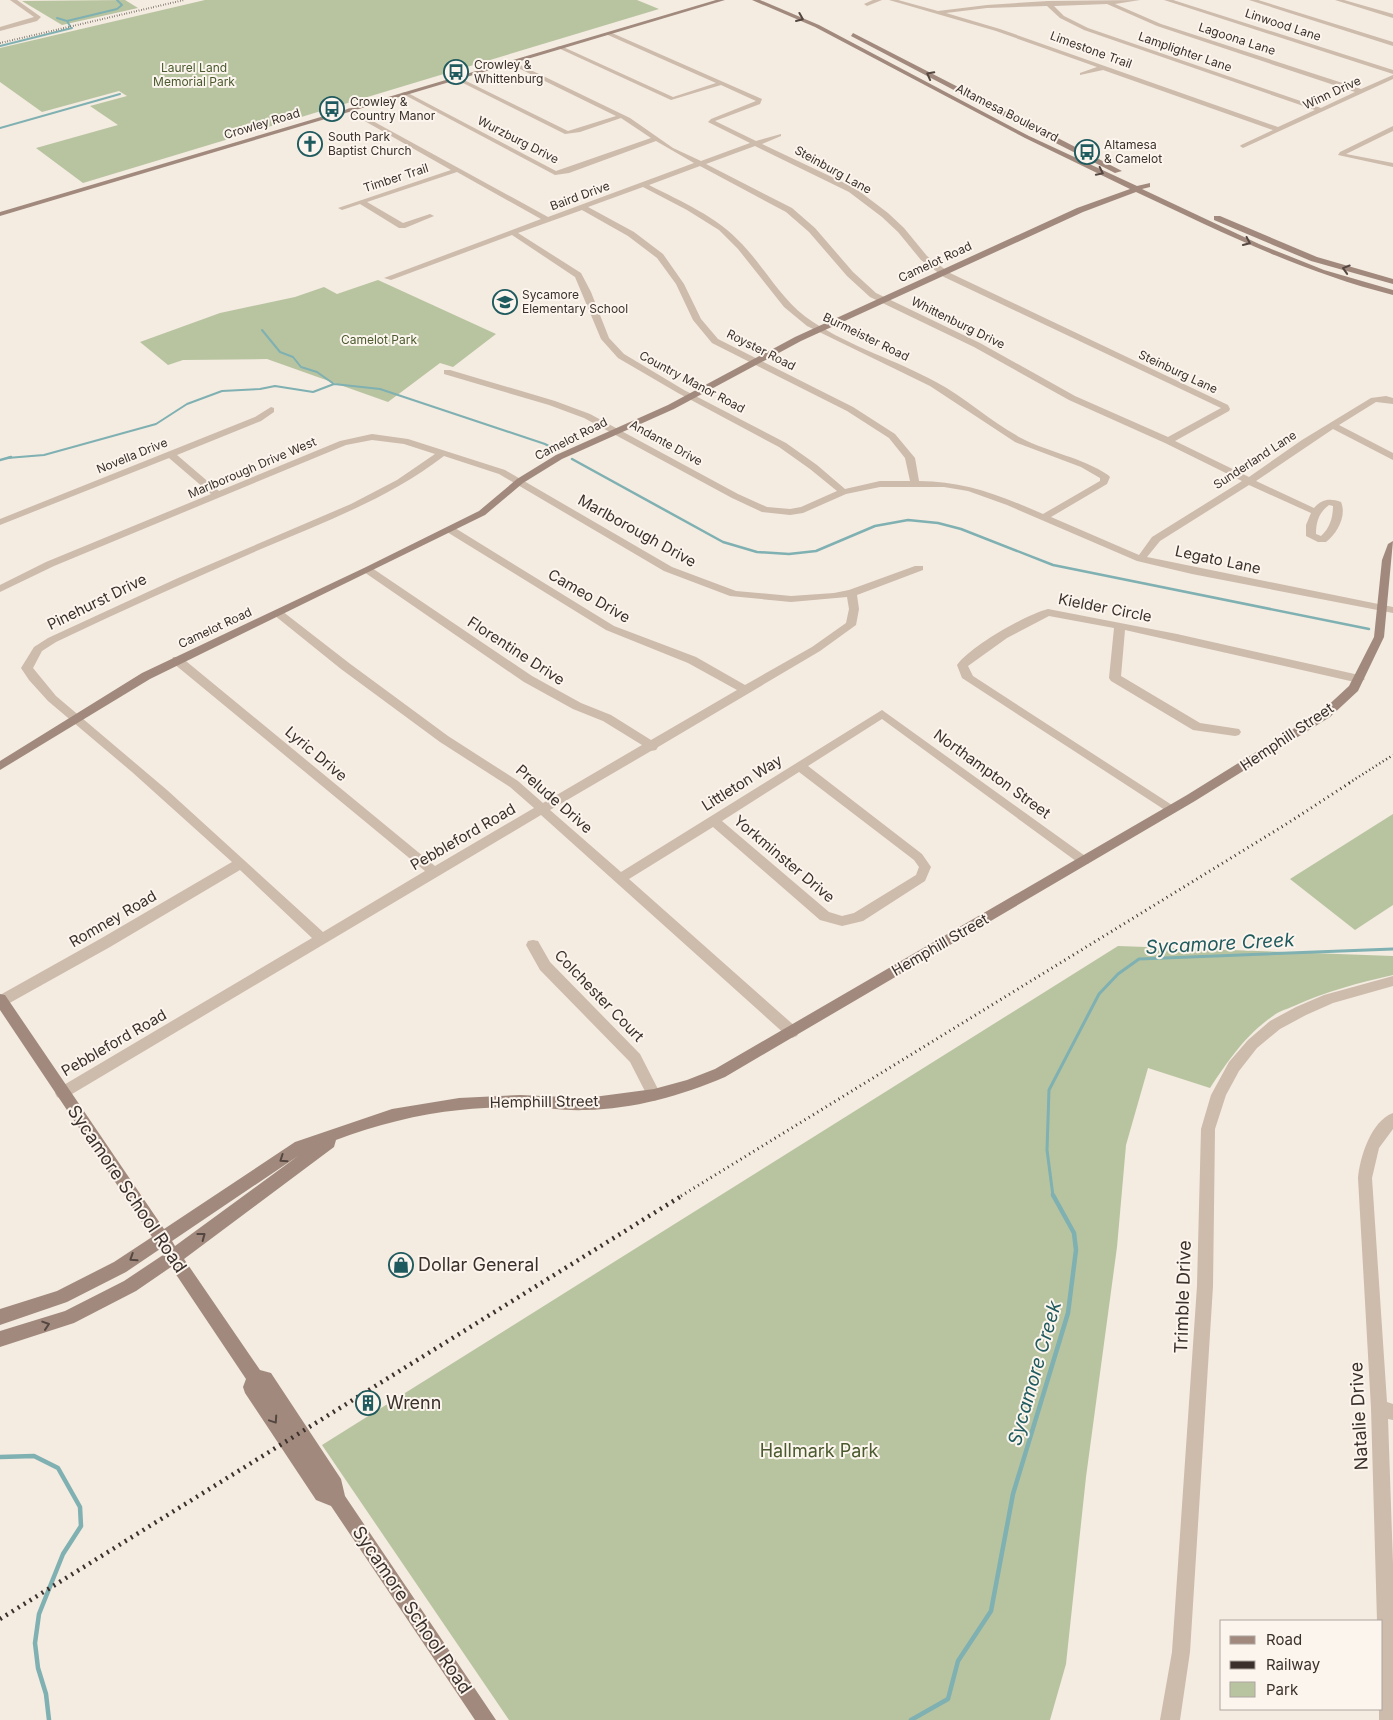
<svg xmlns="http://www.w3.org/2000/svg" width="1393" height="1720" font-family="Inter,sans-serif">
	<rect width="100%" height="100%" fill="#f4ebe1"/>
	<!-- green -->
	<path fill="#b8c4a0" d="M125,0L138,8L62,25L22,1Z
		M205,0H637L659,9L83,183L36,148L118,125L90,106L127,96L119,91L42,112L0,82V48Z
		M378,280L496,334L453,367L440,363L388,402L267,359L183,360L168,365L140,342L220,313L295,297L324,287L337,294Z
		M1393,814V905L1355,930L1290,879Z
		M1118,946L1393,956V975C1359,983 1326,991 1294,1006C1287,1009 1279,1011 1273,1016C1247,1033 1227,1062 1210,1088L1148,1068L1126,1145L1117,1247L1086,1477L1066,1664L1050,1720H509L322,1445Z"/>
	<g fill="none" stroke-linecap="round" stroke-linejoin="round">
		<!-- stream-far3 -->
		<path stroke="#7fb0b2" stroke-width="2" d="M57,18L67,21L70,26
			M67,21L117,9L122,5L117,0
			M0,46L72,28
			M0,128L120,94
			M262,330L280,352L293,357L301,367L317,372L334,384
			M7,458L44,455L156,424L187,404L222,391L260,389L275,386L313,392L334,384L380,389L545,444L558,451"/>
		<!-- stream-far2 -->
		<path stroke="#7fb0b2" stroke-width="2.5" d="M572,459L723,542L757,552L789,554L816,551L875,526L908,520L938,523L961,529L1053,565L1369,629
			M0,460L11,457"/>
		<!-- stream-far1 -->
		<path stroke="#7fb0b2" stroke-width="3" d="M1053,1196L1047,1150L1049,1090L1099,994L1118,974L1139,959L1393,949"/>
		<!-- stream -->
		<path stroke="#7fb0b2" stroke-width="4.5" d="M0,1457L34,1456L58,1468L80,1507L81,1526L63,1554L39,1614L35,1643L38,1668L46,1694L49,1720
			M911,1720L948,1699L958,1661L991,1611L1013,1494L1068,1313L1076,1250L1074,1233L1053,1195"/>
		<!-- street -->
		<path fill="#cdbbac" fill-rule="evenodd" d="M10,0H17L41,17L37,21L0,31V27L34,17Z
			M873,0H882L867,6L864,4Z
			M889,0H898L938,11L987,5L1048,1L1140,0L1115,4L1161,24L1361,89L1393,75V79L1243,148L1240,146L1241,145L1273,130L1103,70L1080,75V73L1097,67L996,31ZM1107,4L1157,26L1355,92L1321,108L1088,28L1064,16L1054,6ZM1047,6L1060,18L1084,30L1315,110L1278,127L1000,29L946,13L987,8Z
			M1164,0H1173L1393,70V74Z
			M1249,0H1258L1393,42V46Z
			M1335,0H1344L1393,14V18Z
			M608,33H612L762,99L760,104L715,121L756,141L781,134V136L762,144L855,188L888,213L904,228L927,256L950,273L1228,405L1230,409L1229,411L1175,441L1249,477L1302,440L1371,398L1386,396L1393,398V404L1376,402L1339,425L1393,453V460L1333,429L1256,481L1314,508C1322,499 1330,498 1341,502C1347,516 1337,534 1326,542H1318L1306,536V525L1311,513L1249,485L1160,541L1147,557L1393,607V613L1192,574L1137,561L1007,505L968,491L944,487H880L846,494L803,513L790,515L762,512L732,498L584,418L549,405L444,374V370H450L555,401L590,414L738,494L767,507L790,509L801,507L837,491L810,469L779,447L678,393L618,358L601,339L575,277L512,235L391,280L384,278L541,219L457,172L367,202L403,223L430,214L434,216L405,228H399L360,204L342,210L338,208L451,170L347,111L346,110L349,108L548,217L694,163L656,141L569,173L555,175L401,93L406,92L556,171L651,138L621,118L580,132L565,134L453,78L458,77L568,131L616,116L508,63V61L510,60L630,118L673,148L701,161L750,143L708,122L711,119L756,101L721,85L671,100L556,47L561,46L673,97L716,83L608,35ZM755,146L849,192L882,217L898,232L921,260L944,277L1221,408L1168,437L1075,396L980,343L876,293L853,272L815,228L792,208L706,164ZM700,166L786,212L809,232L847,276L870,297L974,347L1069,400L1165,443L1242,481L1152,537L1139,555L1051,517L1107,484L1110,477L1108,475C1081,457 1050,453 1021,438C991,422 966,398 936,382C896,360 851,347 813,322C782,302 766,269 742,244C716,216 682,202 649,185ZM643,187L687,210L719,230L738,249L784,307L807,326L930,386L1015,442L1081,467L1100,478V481L1043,514C1002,496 964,481 919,481L915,458L895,434L853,407L718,339L701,319L684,284L663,254L634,232L588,207ZM582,210L628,236L657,258L676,284L693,320L712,343L847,411L889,438L905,458L910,481H880L845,489L817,465L786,443L684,390L624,354L609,338L591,292L581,273L518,233ZM1329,505L1333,506C1333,517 1330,528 1321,536L1316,534C1316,522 1319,512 1329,505Z
			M1393,126V131L1346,154L1393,163V167L1338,155L1340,152Z
			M271,407L274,408V412L261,421L177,455L219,491L340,441L372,434L408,439L505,470L672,567L736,591L791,596L834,593L849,590L915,566H923V570L857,595L859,609L856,625L820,651L658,747L656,750L651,751L550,810L621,872L882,710L1088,858L1090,861L1088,864H1080L882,719L808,766L922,854L931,867L925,881L863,921L842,926L820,920L713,827L629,879L797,1028L799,1032L797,1036L792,1038L787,1036L541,815L67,1097L62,1099L57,1097L55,1093L57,1089L312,938L240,870L110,947L6,1005L0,1006V995L100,939L232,862L132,772L48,701L29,680L21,668L34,647L48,638L178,578L351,504L397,480L435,454L404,444L372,440L346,445L54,566L0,592V585L46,562L211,494L169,458L0,525V519L255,417ZM444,456L499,474L664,571L730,596L791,602L847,597L849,609L846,623L812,647L745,685L696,657L614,626L455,528H447V532L606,630L688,663L737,690L651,740L611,715L581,703L532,676L372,568H364L363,570L364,572L524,682L573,709L603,721L642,745L543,803L518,781L448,736L349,663L282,611H274L273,613L274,615L341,669L440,742L510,787L534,808L435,866L181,657H173L172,660L173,663L425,871L323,932L167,790L56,696L33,668L42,651L56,642C123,610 192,579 261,549C324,522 388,499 444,456ZM799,772L914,860L919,867L916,875L854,913L842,916L829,912L722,821Z
			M1048,609L1177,634L1359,675L1365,679L1359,683L1125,630L1121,676L1200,723L1239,729L1241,732L1239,735L1235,736L1193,730L1111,681L1109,678L1114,628L1049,616L1007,638L968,666L973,676L1175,807L1177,810L1171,814L962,678L957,665C971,646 1025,615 1048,609Z
			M533,940L538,941L550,962L640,1054L661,1095L659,1099L654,1101L649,1099L630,1062L540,970L526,945L528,941Z
			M1393,976V986L1333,1003L1306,1015L1280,1029L1257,1048L1239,1071L1226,1095L1215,1129L1213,1286L1190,1652L1180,1720H1160L1172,1652L1197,1286L1201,1129L1211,1095L1229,1062L1248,1040L1270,1021L1296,1007L1324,995Z
			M1393,1113V1129L1379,1148L1372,1178L1387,1402L1393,1404V1420L1388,1419L1393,1564V1720H1379V1709H1382V1621H1377L1371,1408L1358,1178C1360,1157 1371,1121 1393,1113Z"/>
		<!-- secondary -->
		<path fill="#a18a7d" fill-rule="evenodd" d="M716,0H725L0,216V212Z
			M752,0H760L819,25L1029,136L1137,186L1150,183V187L1142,189L1259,244L1324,270L1393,290V295C1302,272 1221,232 1136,192L1083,212L801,341L674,409L562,459L523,483L485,515L150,679L0,770V761L142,673L364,568L479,511L517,479L556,455L668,405L795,337L1077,208L1130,189L1025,138L815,27Z
			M853,33L1122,171L1115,173L1028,129L851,36Z
			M1214,216H1220L1317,257L1393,279V284L1311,261L1214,220Z
			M1393,541L1384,637L1358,691L1330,717L1195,801L725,1077C681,1096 633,1109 586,1110C564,1111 543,1107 521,1107C501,1107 480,1108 460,1110C418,1114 376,1125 336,1140L334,1147L184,1259L260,1370L271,1373L341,1479L345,1496L496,1720H475L331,1506L316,1500L245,1393L243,1387L246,1379L171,1267L136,1291L74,1323L0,1347V1331L65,1311L124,1281L163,1255L160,1249L126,1272L67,1302L0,1325V1309L57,1291L114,1262L152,1237L0,1010V994L5,995L164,1229L295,1142L392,1109L459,1098L520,1095L586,1098L654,1089L687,1080L715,1069L1187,795L1322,711L1349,686L1374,637L1382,560L1388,544ZM298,1156L175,1246L172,1241Z"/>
		<!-- rail-far3 -->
		<path stroke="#3b302b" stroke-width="2" stroke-dasharray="0.5 2" stroke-linecap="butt" d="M0,43L184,0"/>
		<!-- rail-far2 -->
		<path stroke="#3b302b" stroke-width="2.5" stroke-dasharray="1 3" stroke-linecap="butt" d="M1349,783L1393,755"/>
		<!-- rail-far1 -->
		<path stroke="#3b302b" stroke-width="3" stroke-dasharray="1 4" stroke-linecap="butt" d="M681,1196L1288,823L1351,782"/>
		<!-- rail -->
		<path stroke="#3b302b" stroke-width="4.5" stroke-dasharray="2 5" stroke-linecap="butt" d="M0,1619L683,1195"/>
	</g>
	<!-- one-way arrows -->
	<defs><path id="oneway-chevron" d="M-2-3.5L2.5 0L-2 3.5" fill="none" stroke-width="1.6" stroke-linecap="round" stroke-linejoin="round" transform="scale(1.25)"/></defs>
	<g stroke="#544640">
		<use href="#oneway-chevron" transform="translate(800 18) rotate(23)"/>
		<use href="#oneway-chevron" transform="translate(930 75) rotate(-152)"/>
		<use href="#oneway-chevron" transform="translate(1100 172) rotate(26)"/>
		<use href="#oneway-chevron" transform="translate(1247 242) rotate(25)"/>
		<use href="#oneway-chevron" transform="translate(1346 269) rotate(-163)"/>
		<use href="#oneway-chevron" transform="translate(283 1159) rotate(146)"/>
		<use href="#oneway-chevron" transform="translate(202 1236) rotate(-37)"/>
		<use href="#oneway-chevron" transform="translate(133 1258) rotate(147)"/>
		<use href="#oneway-chevron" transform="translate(46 1325) rotate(-18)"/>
		<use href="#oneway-chevron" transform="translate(274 1420) rotate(56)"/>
	</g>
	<!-- icons -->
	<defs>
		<symbol id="bus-ring" viewBox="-11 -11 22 22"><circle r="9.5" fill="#fbf5ee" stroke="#1f5a5e" stroke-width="1.5"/><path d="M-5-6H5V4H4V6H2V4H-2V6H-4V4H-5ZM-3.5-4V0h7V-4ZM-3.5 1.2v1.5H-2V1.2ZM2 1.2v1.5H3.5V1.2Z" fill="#1f5a5e"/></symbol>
		<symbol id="church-ring" viewBox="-11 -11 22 22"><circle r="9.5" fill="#fbf5ee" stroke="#1f5a5e" stroke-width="1.5"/><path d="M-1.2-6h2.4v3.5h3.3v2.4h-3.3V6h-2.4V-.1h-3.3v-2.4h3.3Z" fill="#1f5a5e"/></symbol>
		<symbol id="school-ring" viewBox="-11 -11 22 22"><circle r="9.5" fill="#fbf5ee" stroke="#1f5a5e" stroke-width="1.5"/><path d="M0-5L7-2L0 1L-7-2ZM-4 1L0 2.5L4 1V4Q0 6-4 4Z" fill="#1f5a5e"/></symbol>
		<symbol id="shop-ring" viewBox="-11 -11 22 22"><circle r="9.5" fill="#fbf5ee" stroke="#1f5a5e" stroke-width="1.5"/><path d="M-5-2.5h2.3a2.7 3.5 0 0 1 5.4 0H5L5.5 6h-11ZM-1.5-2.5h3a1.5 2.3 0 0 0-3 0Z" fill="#1f5a5e"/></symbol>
		<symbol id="building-ring" viewBox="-11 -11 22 22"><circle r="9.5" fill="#fbf5ee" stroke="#1f5a5e" stroke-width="1.5"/><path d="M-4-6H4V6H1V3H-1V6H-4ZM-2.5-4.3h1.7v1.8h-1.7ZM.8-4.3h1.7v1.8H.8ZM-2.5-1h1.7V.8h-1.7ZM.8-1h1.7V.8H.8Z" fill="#1f5a5e"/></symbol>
	</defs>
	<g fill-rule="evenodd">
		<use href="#bus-ring" x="442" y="58" width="28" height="28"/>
		<use href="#bus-ring" x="318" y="95" width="28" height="28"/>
		<use href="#church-ring" x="296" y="130" width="28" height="28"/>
		<use href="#bus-ring" x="1073" y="138" width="28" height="28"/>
		<use href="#school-ring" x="491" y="288" width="28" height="28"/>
		<use href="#shop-ring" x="387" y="1251" width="28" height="28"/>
		<use href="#building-ring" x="354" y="1389" width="28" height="28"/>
	</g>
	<g text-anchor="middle" stroke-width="4" stroke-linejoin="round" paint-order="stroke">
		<!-- far-street labels -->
		<g font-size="12" fill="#3b302b" stroke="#fbf5ee">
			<text transform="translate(1283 25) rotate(18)" y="4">Linwood Lane</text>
			<text transform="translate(1237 39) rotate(18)" y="4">Lagoona Lane</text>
			<text transform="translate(1091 50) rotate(20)" y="4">Limestone Trail</text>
			<text transform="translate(1185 52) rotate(19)" y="4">Lamplighter Lane</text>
			<text transform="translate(1332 93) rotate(-25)" y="4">Winn Drive</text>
			<text transform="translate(1007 113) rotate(27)" y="4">Altamesa Boulevard</text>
			<text transform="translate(262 124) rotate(-17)" y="4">Crowley Road</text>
			<text transform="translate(518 140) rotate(27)" y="4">Wurzburg Drive</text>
			<text transform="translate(833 170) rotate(29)" y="4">Steinburg Lane</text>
			<text transform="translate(396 178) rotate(-18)" y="4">Timber Trail</text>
			<text transform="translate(580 196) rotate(-20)" y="4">Baird Drive</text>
			<text transform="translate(935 262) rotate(-25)" y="4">Camelot Road</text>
			<text transform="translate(958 323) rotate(26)" y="4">Whittenburg Drive</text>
			<text transform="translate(866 337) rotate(26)" y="4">Burmeister Road</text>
			<text transform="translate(761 350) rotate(27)" y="4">Royster Road</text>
			<text transform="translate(1178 372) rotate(25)" y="4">Steinburg Lane</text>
			<text transform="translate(692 382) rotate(28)" y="4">Country Manor Road</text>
			<text transform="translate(571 439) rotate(-27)" y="4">Camelot Road</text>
			<text transform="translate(666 443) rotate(29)" y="4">Andante Drive</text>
			<text transform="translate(132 456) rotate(-22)" y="4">Novella Drive</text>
			<text transform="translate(1255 460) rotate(-33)" y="4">Sunderland Lane</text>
			<text transform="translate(252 468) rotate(-23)" y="4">Marlborough Drive West</text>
			<text transform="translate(215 628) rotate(-25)" y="4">Camelot Road</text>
		</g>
		<!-- far-poi labels -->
		<g font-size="12" fill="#3b302b" stroke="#fbf5ee" text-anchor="start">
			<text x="474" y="69">Crowley &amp;<tspan x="474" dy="14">Whittenburg</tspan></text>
			<text x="350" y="106">Crowley &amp;<tspan x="350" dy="14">Country Manor</tspan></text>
			<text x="328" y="141">South Park<tspan x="328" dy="14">Baptist Church</tspan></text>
			<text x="1104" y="149">Altamesa<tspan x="1104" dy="14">&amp; Camelot</tspan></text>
			<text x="522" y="299">Sycamore<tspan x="522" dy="14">Elementary School</tspan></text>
		</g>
		<!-- far-park labels -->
		<g font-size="12" fill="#4a5a2e" stroke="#fbf5ee">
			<text x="194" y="72">Laurel Land<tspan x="194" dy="14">Memorial Park</tspan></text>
			<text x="379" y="344">Camelot Park</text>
		</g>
		<!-- street labels -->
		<g font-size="15" fill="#3b302b" stroke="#fbf5ee">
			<text transform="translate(637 531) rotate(29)" y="5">Marlborough Drive</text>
			<text transform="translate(1218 560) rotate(12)" y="5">Legato Lane</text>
			<text transform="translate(589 596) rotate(30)" y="5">Cameo Drive</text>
			<text transform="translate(97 602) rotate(-26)" y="5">Pinehurst Drive</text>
			<text transform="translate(1105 608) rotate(11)" y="5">Kielder Circle</text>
			<text transform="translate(516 651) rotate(33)" y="5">Florentine Drive</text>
			<text transform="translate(1287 737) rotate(-34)" y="5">Hemphill Street</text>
			<text transform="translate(316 754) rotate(40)" y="5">Lyric Drive</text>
			<text transform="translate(992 774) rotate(36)" y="5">Northampton Street</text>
			<text transform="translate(742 783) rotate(-32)" y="5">Littleton Way</text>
			<text transform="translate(554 799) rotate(41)" y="5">Prelude Drive</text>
			<text transform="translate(463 837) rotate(-30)" y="5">Pebbleford Road</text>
			<text transform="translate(784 859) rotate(40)" y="5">Yorkminster Drive</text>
			<text transform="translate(113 919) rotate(-30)" y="5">Romney Road</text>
			<text transform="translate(940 945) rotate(-30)" y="5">Hemphill Street</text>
			<text transform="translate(599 996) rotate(46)" y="5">Colchester Court</text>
			<text transform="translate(114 1043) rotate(-30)" y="5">Pebbleford Road</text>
			<text transform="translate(544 1102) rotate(-1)" y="5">Hemphill Street</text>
		</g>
		<!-- near-street labels -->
		<g font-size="18" fill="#3b302b" stroke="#fbf5ee">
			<text transform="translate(127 1189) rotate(56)" y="6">Sycamore School Road</text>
			<text transform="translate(1183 1297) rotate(-88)" y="6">Trimble Drive</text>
			<text transform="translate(1359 1416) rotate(-93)" y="6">Natalie Drive</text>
			<text transform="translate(412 1610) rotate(56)" y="6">Sycamore School Road</text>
		</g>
		<!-- near-poi labels -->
		<g font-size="18" fill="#3b302b" stroke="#fbf5ee" text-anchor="start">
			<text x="418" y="1271">Dollar General</text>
			<text x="386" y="1409">Wrenn</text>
		</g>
		<!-- near-park labels -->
		<g font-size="18" fill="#4a5a2e" stroke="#fbf5ee">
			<text x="819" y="1457">Hallmark Park</text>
		</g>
		<!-- near-water labels -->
		<g font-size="19" font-style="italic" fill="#1f5a5e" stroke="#fbf5ee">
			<text transform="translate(1220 943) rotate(-3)" y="7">Sycamore Creek</text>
			<text transform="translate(1034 1373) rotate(-74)" y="7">Sycamore Creek</text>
		</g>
	</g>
	<!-- legend -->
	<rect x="1220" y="1620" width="162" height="90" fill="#fbf5ee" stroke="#aea6a0"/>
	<rect x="1230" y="1636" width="25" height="8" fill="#a18a7d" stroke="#aea6a0"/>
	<text x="1266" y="1645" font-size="15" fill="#3b302b">Road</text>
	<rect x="1230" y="1661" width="25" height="8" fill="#3b302b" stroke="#aea6a0"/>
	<text x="1266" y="1670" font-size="15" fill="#3b302b">Railway</text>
	<rect x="1230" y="1682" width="25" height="15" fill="#b8c4a0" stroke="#aea6a0"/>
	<text x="1266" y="1695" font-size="15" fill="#3b302b">Park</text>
</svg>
